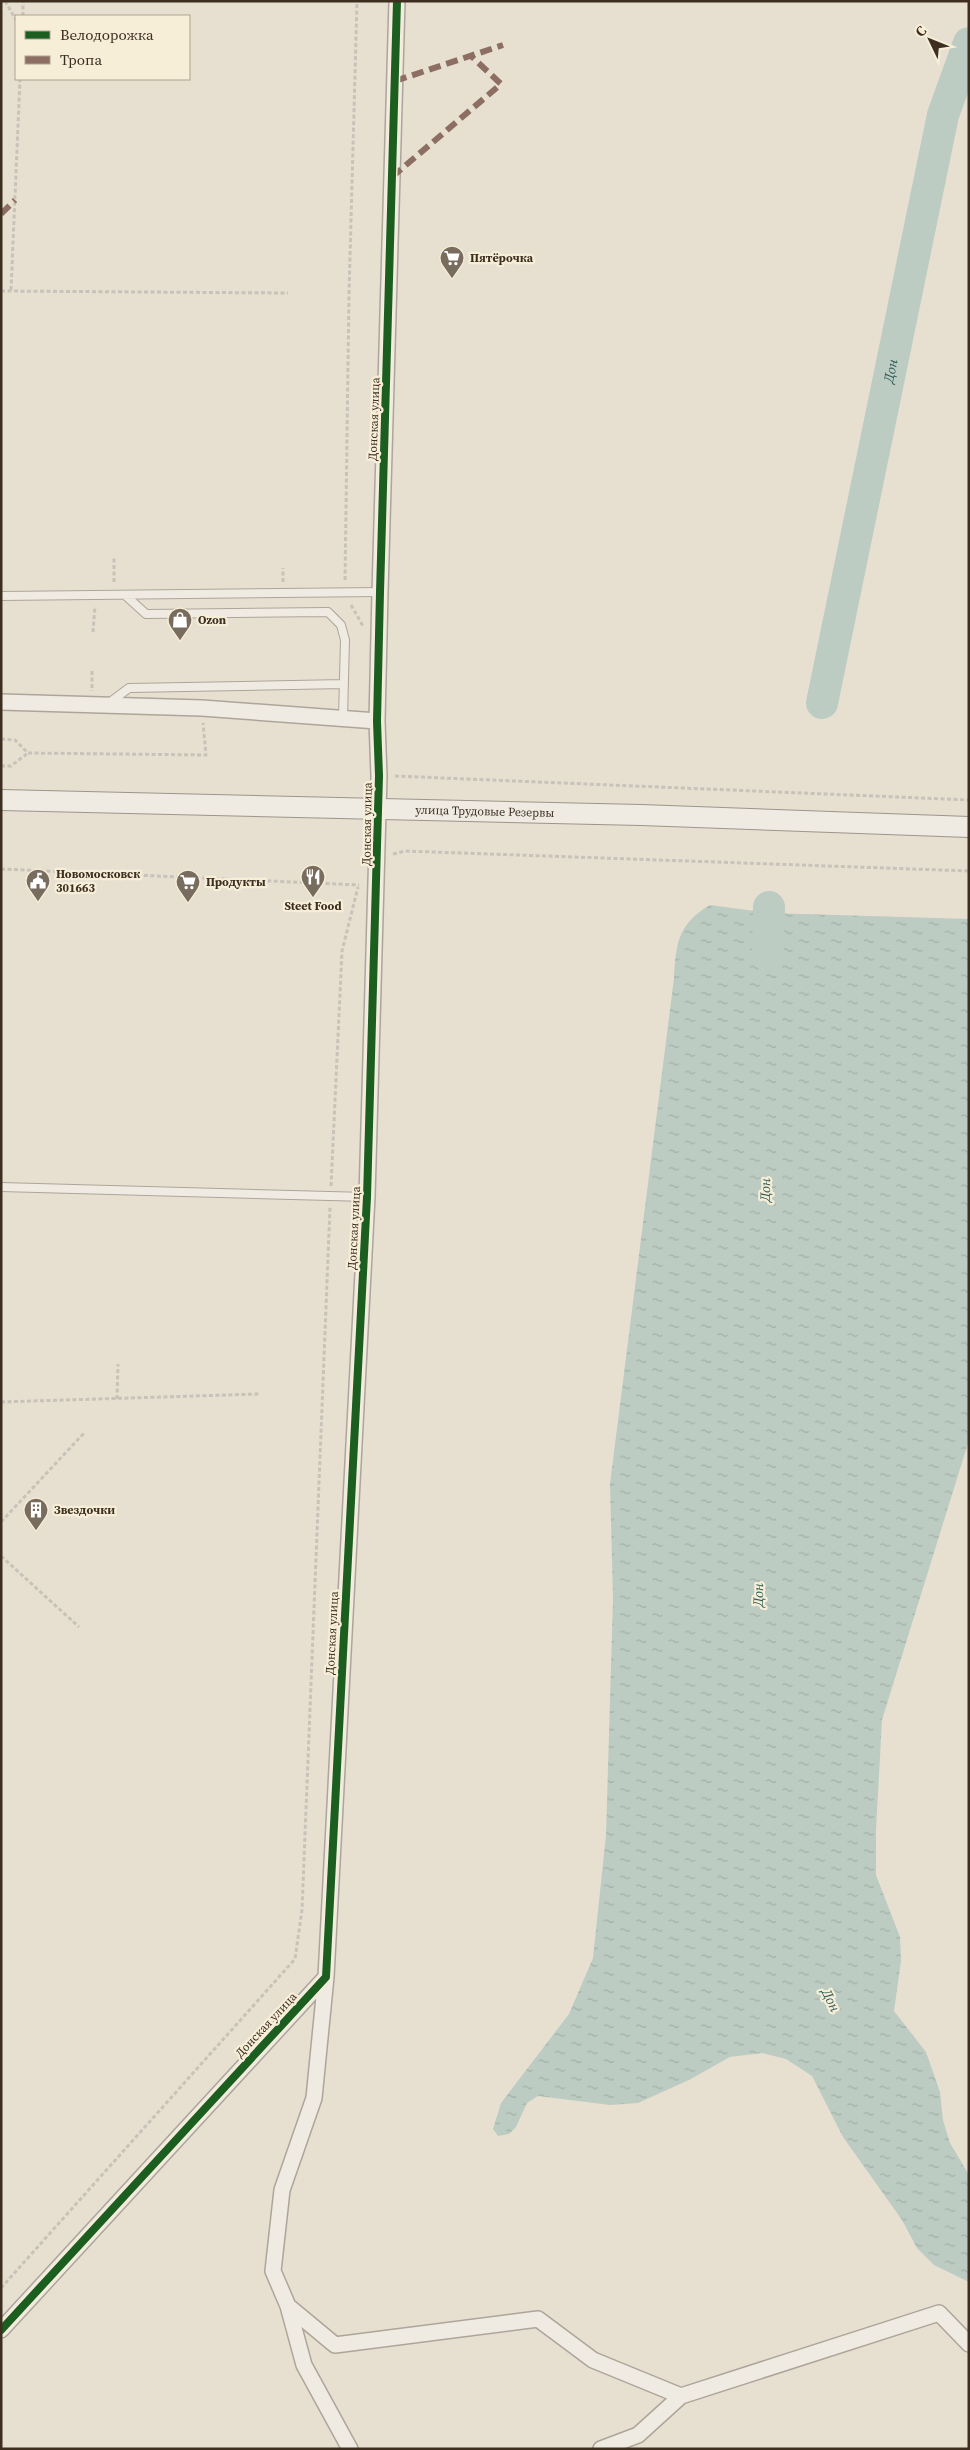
<svg xmlns="http://www.w3.org/2000/svg" width="970" height="2450" font-family="'Source Serif 4',serif">
	<defs>
		<pattern id="water-ripples" width="26" height="14" patternUnits="userSpaceOnUse" patternTransform="scale(1.25)"><rect width="26" height="14" fill="#bcccc2"/><path d="M2 4q2-2 4 0t4 0M15 11q2-2 4 0t4 0" fill="none" stroke="#a2b0a6"/></pattern>
	</defs>
	<rect width="100%" height="100%" fill="#e7e0d1"/>
	<!-- water -->
	<path fill="url(#water-ripples)" d="M710,905L769,913L969,919V1440L882,1720L876,1830V1875L900,1937L901,1961L894,2011L926,2052L940,2092L943,2120L950,2143L969,2175V2282L934,2265L917,2248L902,2220L843,2137L812,2076L786,2059L762,2053L730,2057L689,2080L638,2103L610,2105L538,2096L527,2103L516,2127L509,2134L498,2136L493,2129L501,2103L569,2014L593,1958L606,1835L613,1599L610,1484L674,978C676,943 678,924 710,905Z"/>
	<g fill="none" stroke-linecap="round" stroke-linejoin="round">
		<!-- river -->
		<g stroke="#bcccc2" stroke-width="32">
			<path id="s1" d="M822,703L943,115L969,43"/>
			<path d="M768,956L769,907"/>
		</g>
		<defs>
			<path id="lane" d="M125,595L146,614L328,612L341,625L345,640L343,717
				M1,596L380,592
				M109,703L129,688L344,684
				M1,1187L367,1197"/>
			<path id="street" d="M1,702L202,708L377,721
				M326,1977L314,2098L282,2190L273,2271L288,2306L335,2345L538,2319L593,2360L681,2396
				M288,2306L304,2365L350,2449
				M1,2330L326,1977L367,1197L379,776L377,721L380,592L397,1
				M601,2449L638,2435L681,2396L939,2313L969,2344"/>
			<g id="secondary">
				<path id="s2" d="M1,800L641,815L969,827"/>
			</g>
		</defs>
		<!-- lane casing -->
		<use href="#lane" stroke="#ada599" stroke-width="10"/>
		<!-- street casing -->
		<use href="#street" stroke="#ada599" stroke-width="18"/>
		<!-- secondary casing -->
		<use href="#secondary" stroke="#9c958a" stroke-width="22"/>
		<!-- path -->
		<path stroke="#c8c2b9" stroke-width="3" stroke-dasharray="4 2.5" stroke-linecap="butt" d="M5,1L16,20
			M23,16V1
			M11,290L20,79
			M1,291L288,293
			M345,580L349,294L357,1
			M114,582V558
			M283,582V568
			M351,605L363,626
			M93,632L95,606
			M92,671V691
			M1,739L15,740L28,753L206,755L203,723
			M1,766H11L28,753
			M395,776L969,800
			M393,854L405,851L969,871
			M1,869L359,885
			M331,1186L342,951L358,887
			M117,1399L118,1364
			M1,1402L259,1394
			M1,1522L85,1432
			M1,1556L79,1627
			M1,2288L295,1959L302,1910L330,1207"/>
		<!-- lane -->
		<use href="#lane" stroke="#efebe3" stroke-width="8"/>
		<!-- street -->
		<use href="#street" stroke="#efebe3" stroke-width="15"/>
		<!-- secondary -->
		<use href="#secondary" stroke="#efebe3" stroke-width="20"/>
		<!-- quiet -->
		<path stroke="#8d6e63" stroke-width="6" stroke-dasharray="12 6" stroke-linecap="butt" d="M395,81L503,45
			M392,177L501,84L470,55
			M1,214L15,200"/>
		<defs>
			<path id="cycleway" d="M1,2330L326,1977L367,1197L379,776L377,721L380,592L397,1"/>
		</defs>
		<!-- cycleway casing -->
		<use href="#cycleway" stroke="#f7eed8" stroke-width="11"/>
		<!-- cycleway -->
		<use href="#cycleway" stroke="#1b5e20" stroke-width="8"/>
	</g>
	<!-- icons -->
	<defs>
		<symbol id="supermarket-pin" viewBox="-11 -11 22 30"><path d="M0 17L-7.5 6A9.5 9.5 0 1 1 7.5 6Z" fill="#786c5e" stroke="#f7eed8"/><path d="M-6-5.5h2.5l.6 2H6L4.5 2H-2.5L-4.4-4H-6ZM-1.5 3.2a1.3 1.3 0 1 0 .1 0ZM3 3.2a1.3 1.3 0 1 0 .1 0Z" fill="#fff"/></symbol>
		<symbol id="shop-pin" viewBox="-11 -11 22 30"><path d="M0 17L-7.5 6A9.5 9.5 0 1 1 7.5 6Z" fill="#786c5e" stroke="#f7eed8"/><path d="M-5-2.5h2.3a2.7 3.5 0 0 1 5.4 0H5L5.5 6h-11ZM-1.5-2.5h3a1.5 2.3 0 0 0-3 0Z" fill="#fff"/></symbol>
		<symbol id="restaurant-pin" viewBox="-11 -11 22 30"><path d="M0 17L-7.5 6A9.5 9.5 0 1 1 7.5 6Z" fill="#786c5e" stroke="#f7eed8"/><path d="M-5-6h1v4h1v-4h1v4h1v-4h1v5L-1.5 .5V6h-2V.5L-5-1ZM5-6V6H3V1.5H1.5Q1.5-4 5-6Z" fill="#fff"/></symbol>
		<symbol id="civic-pin" viewBox="-11 -11 22 30"><path d="M0 17L-7.5 6A9.5 9.5 0 1 1 7.5 6Z" fill="#786c5e" stroke="#f7eed8"/><path d="M-.6-6.5H3V-4.5H.6V-3L4-1V1h2V6H-6V1h2V-1L-.6-3ZM-1.2 2.5V6h2.4V2.5Z" fill="#fff"/></symbol>
		<symbol id="building-pin" viewBox="-11 -11 22 30"><path d="M0 17L-7.5 6A9.5 9.5 0 1 1 7.5 6Z" fill="#786c5e" stroke="#f7eed8"/><path d="M-4-6H4V6H1V3H-1V6H-4ZM-2.5-4.3h1.7v1.8h-1.7ZM.8-4.3h1.7v1.8H.8ZM-2.5-1h1.7V.8h-1.7ZM.8-1h1.7V.8H.8Z" fill="#fff"/></symbol>
	</defs>
	<g fill-rule="evenodd">
		<use href="#supermarket-pin" x="438" y="244" width="28" height="38"/>
		<use href="#shop-pin" x="166" y="606" width="28" height="38"/>
		<use href="#restaurant-pin" x="299" y="863" width="28" height="38"/>
		<use href="#civic-pin" x="24" y="867" width="28" height="38"/>
		<use href="#supermarket-pin" x="174" y="868" width="28" height="38"/>
		<use href="#building-pin" x="22" y="1496" width="28" height="38"/>
	</g>
	<g text-anchor="middle" stroke-width="4.5" stroke-linejoin="round" paint-order="stroke">
		<!-- poi labels -->
		<g font-size="12" font-weight="bold" fill="#3d2e20" stroke="#f7eed8" text-anchor="start">
			<text x="470" y="262">Пятёрочка</text>
			<text x="198" y="624">Ozon</text>
			<text x="56" y="878">Новомосковск<tspan x="56" dy="14">301663</tspan></text>
			<text x="206" y="886">Продукты</text>
			<text x="313" y="910" text-anchor="middle">Steet Food</text>
			<text x="54" y="1514">Звездочки</text>
		</g>
		<!-- street labels -->
		<g font-size="12" fill="#3d2e20" stroke="#f7eed8">
			<text transform="translate(374 419) rotate(-88)" y="4">Донская улица</text>
			<text dy="4" stroke="none"><textPath href="#s2" startOffset="484">улица Трудовые Резервы</textPath></text>
			<text transform="translate(367 824) rotate(-89)" y="4">Донская улица</text>
			<text transform="translate(354 1228) rotate(-87)" y="4">Донская улица</text>
			<text transform="translate(332 1633) rotate(-87)" y="4">Донская улица</text>
			<text transform="translate(266 2025) rotate(-47)" y="4">Донская улица</text>
		</g>
		<!-- water labels -->
		<g font-size="14" font-style="italic" fill="#2f5d5a" stroke="#f7eed8">
			<text dy="5" stroke="none"><textPath href="#s1" startOffset="339">Дон</textPath></text>
			<text transform="translate(765 1190) rotate(-89)" y="5">Дон</text>
			<text transform="translate(758 1595) rotate(-89)" y="5">Дон</text>
			<text transform="translate(831 2000) rotate(64)" y="5">Дон</text>
		</g>
	</g>
	<!-- border -->
	<rect width="970" height="2450" fill="none" stroke="#3d2e20" stroke-width="5"/>
	<!-- legend -->
	<rect x="15" y="15" width="175" height="65" fill="#f7eed8" stroke="#ada18e"/>
	<rect x="25" y="31" width="25" height="8" fill="#1b5e20" stroke="#ada18e"/>
	<text x="60" y="40" font-size="15" fill="#3d2e20">Велодорожка</text>
	<rect x="25" y="56" width="25" height="8" fill="#8d6e63" stroke="#ada18e"/>
	<text x="60" y="65" font-size="15" fill="#3d2e20">Тропа</text>
	<!-- north arrow -->
	<g transform="translate(930 40) rotate(313)" stroke="#f7eed8" stroke-width="4" paint-order="stroke">
	<path d="M0-4L9 19L0 12L-9 19Z" fill="#3d2e20"/>
	<text y="-8" font-size="14" font-weight="bold" text-anchor="middle" fill="#3d2e20">С</text>
	</g>
</svg>
